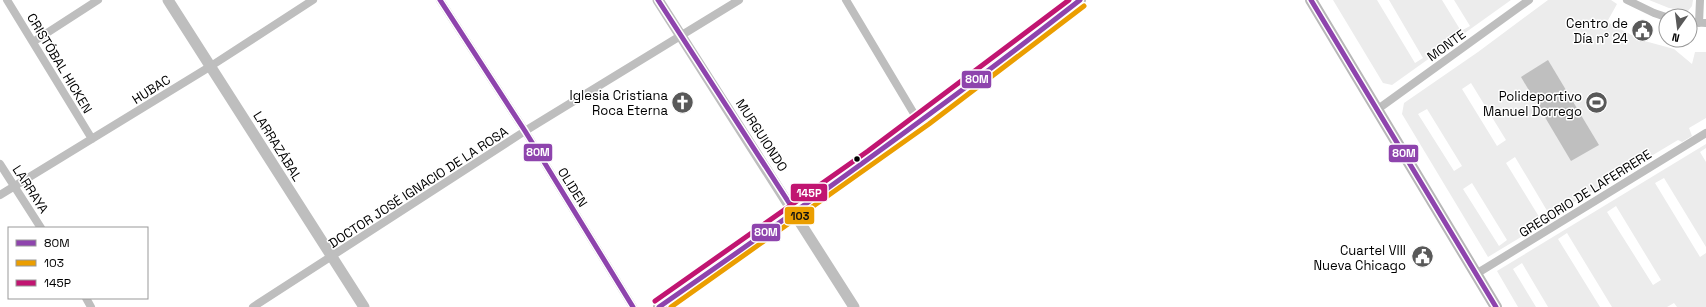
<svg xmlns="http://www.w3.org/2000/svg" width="1706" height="307" font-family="'Space Grotesk',sans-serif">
	<rect width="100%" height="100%" fill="#fff"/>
	<!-- green -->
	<path fill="#ececec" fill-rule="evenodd" d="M1333,0H1377L1415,63L1423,58L1389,0H1442L1461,31L1470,26L1454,0H1511L1392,85L1383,83Z
		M1548,0H1611L1617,4L1607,22L1641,40L1674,49L1692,64L1695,52H1706V118L1689,128L1692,136L1682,142L1678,140L1571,204L1572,206L1488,257L1402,114L1404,103L1478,52ZM1471,83L1506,140L1497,146L1462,89ZM1427,109L1462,166L1454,171L1418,114ZM1515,157L1549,214L1541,220L1506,163ZM1472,183L1507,240L1499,246L1463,189Z
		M1649,0H1693L1692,6L1688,11L1669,8Z
		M1706,144V148L1700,152L1706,162V247L1664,178L1655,183L1700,257L1706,253V307H1677L1674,303L1667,307H1612L1567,233L1558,239L1600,307H1548L1522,263L1513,269L1536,307H1518L1497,271ZM1616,206L1661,280L1653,285L1607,212Z"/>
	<!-- water -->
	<path fill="#bfbfbf" d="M1548,60L1599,145L1571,161L1521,77Z"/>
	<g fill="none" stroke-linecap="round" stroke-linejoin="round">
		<!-- minor -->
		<path stroke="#bebebe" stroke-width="8" d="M7,0L92,139
			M440,0L525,131L633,307
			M846,0L919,122
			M1627,0L1654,13L1666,17
			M1690,22L1706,23
			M1699,23L1700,0
			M33,42L98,0
			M1378,109L1529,0
			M0,164L41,228
			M0,195L211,66L313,0
			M1476,274L1706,133
			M86,298L91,307
			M253,307L525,131L739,0"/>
		<!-- tertiary -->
		<path stroke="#bebebe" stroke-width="11" d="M168,0L364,307
			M658,0L854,307"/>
		<!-- secondary -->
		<path stroke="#b8b8b8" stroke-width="12" d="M1311,0L1496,307
			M659,307C802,208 944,108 1080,0"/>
		<defs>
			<path id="bus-1" d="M440,0L525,131L633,307
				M658,0L795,212
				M1311,0L1496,307
				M659,307C802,208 943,107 1080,0"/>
			<path id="bus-2" d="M671,307L929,124L1084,6"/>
			<path id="bus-3" d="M655,301L868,151L1069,0"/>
		</defs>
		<!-- bus-1 casing -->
		<use href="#bus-1" stroke="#fff" stroke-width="8"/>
		<!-- bus-2 casing -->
		<use href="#bus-2" stroke="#fff" stroke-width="8"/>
		<!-- bus-3 casing -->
		<use href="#bus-3" stroke="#fff" stroke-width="8"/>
		<!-- bus-1 -->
		<use href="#bus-1" stroke="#8e44ad" stroke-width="5"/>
		<!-- bus-2 -->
		<use href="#bus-2" stroke="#eb9e00" stroke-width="5"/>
		<!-- bus-3 -->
		<use href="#bus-3" stroke="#c11571" stroke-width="5"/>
	</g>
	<!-- icons -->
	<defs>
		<symbol id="civic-disc" viewBox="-11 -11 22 22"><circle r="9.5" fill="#595959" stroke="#fff"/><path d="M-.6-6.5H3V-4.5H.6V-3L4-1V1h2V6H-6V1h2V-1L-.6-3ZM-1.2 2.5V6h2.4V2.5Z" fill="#fff"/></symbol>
		<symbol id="church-disc" viewBox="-11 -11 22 22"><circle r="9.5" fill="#595959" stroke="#fff"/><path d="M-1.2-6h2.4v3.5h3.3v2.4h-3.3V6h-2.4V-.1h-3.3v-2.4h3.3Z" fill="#fff"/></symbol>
		<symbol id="stadium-disc" viewBox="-11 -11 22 22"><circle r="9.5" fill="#595959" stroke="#fff"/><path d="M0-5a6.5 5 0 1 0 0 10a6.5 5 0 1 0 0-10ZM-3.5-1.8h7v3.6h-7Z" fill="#fff"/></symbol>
	</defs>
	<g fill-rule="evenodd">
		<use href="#civic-disc" x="1630" y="18" width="25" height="25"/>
		<use href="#church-disc" x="670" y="90" width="25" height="25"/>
		<use href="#stadium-disc" x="1584" y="90" width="25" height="25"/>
		<use href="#civic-disc" x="1410" y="244" width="25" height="25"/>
	</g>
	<!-- markers -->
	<circle fill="#000" stroke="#fff" stroke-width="1.5" cx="857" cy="159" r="3.5"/>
	<g text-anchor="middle" stroke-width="3" stroke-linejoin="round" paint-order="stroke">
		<!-- poi labels -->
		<g font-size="13" fill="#000" stroke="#fff" text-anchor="end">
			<text x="1628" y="28">Centro de<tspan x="1628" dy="15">Día n° 24</tspan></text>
			<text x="668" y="100">Iglesia Cristiana<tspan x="668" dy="15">Roca Eterna</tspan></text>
			<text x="1582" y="101">Polideportivo<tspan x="1582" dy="15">Manuel Dorrego</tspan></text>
			<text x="1406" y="255">Cuartel VIII<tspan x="1406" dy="15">Nueva Chicago</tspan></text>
		</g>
		<!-- street labels -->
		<g font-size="13" fill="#000" stroke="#fff">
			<text transform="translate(1446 45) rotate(-36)" y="5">MONTE</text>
			<text transform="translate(60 63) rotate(59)" y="5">CRISTÓBAL HICKEN</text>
			<text transform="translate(151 89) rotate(-32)" y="5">HUBAC</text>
			<text transform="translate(762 135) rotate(57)" y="5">MURGUIONDO</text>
			<text transform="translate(278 146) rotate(58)" y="5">LARRAZÁBAL</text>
			<text transform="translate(418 187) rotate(-33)" y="5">DOCTOR JOSÉ IGNACIO DE LA ROSA</text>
			<text transform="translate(573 187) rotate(58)" y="5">OLIDEN</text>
			<text transform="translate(31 189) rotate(57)" y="5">LARRAYA</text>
			<text transform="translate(1585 193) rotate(-32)" y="5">GREGORIO DE LAFERRERE</text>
		</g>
	</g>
	<g stroke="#fff" stroke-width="1.5">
		<rect x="961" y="70" width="31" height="19" rx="4" fill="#8e44ad"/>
		<rect x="523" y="143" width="30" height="19" rx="4" fill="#8e44ad"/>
		<rect x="1388" y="144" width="31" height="19" rx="4" fill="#8e44ad"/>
		<rect x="790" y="183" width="38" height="19" rx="4" fill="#c11571"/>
		<rect x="784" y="206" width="31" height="19" rx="4" fill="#eb9e00"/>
		<rect x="751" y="223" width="30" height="19" rx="4" fill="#8e44ad"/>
	</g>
	<g font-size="11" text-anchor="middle" font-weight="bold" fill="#fff">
		<text x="977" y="83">80M</text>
		<text x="538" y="156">80M</text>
		<text x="1404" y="157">80M</text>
		<text x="809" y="197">145P</text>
		<text x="766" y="236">80M</text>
	</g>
	<g font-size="11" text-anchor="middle" font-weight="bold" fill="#111">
		<text x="800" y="220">103</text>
	</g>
	<!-- legend -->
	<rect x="8" y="227" width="140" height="72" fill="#ffffff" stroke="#999999"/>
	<rect x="16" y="240" width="20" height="6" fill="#8e44ad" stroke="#999999"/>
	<text x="44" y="247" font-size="12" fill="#000000">80M</text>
	<rect x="16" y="260" width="20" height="6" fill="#eb9e00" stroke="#999999"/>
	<text x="44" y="267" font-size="12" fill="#000000">103</text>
	<rect x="16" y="280" width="20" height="6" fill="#c11571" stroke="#999999"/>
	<text x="44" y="287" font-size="12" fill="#000000">145P</text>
	<!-- north arrow -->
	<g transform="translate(1678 28) rotate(194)"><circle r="19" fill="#ffffff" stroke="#999999"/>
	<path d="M0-3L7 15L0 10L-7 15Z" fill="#595959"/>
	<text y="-6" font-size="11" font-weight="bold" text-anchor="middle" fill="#000000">N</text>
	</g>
</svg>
